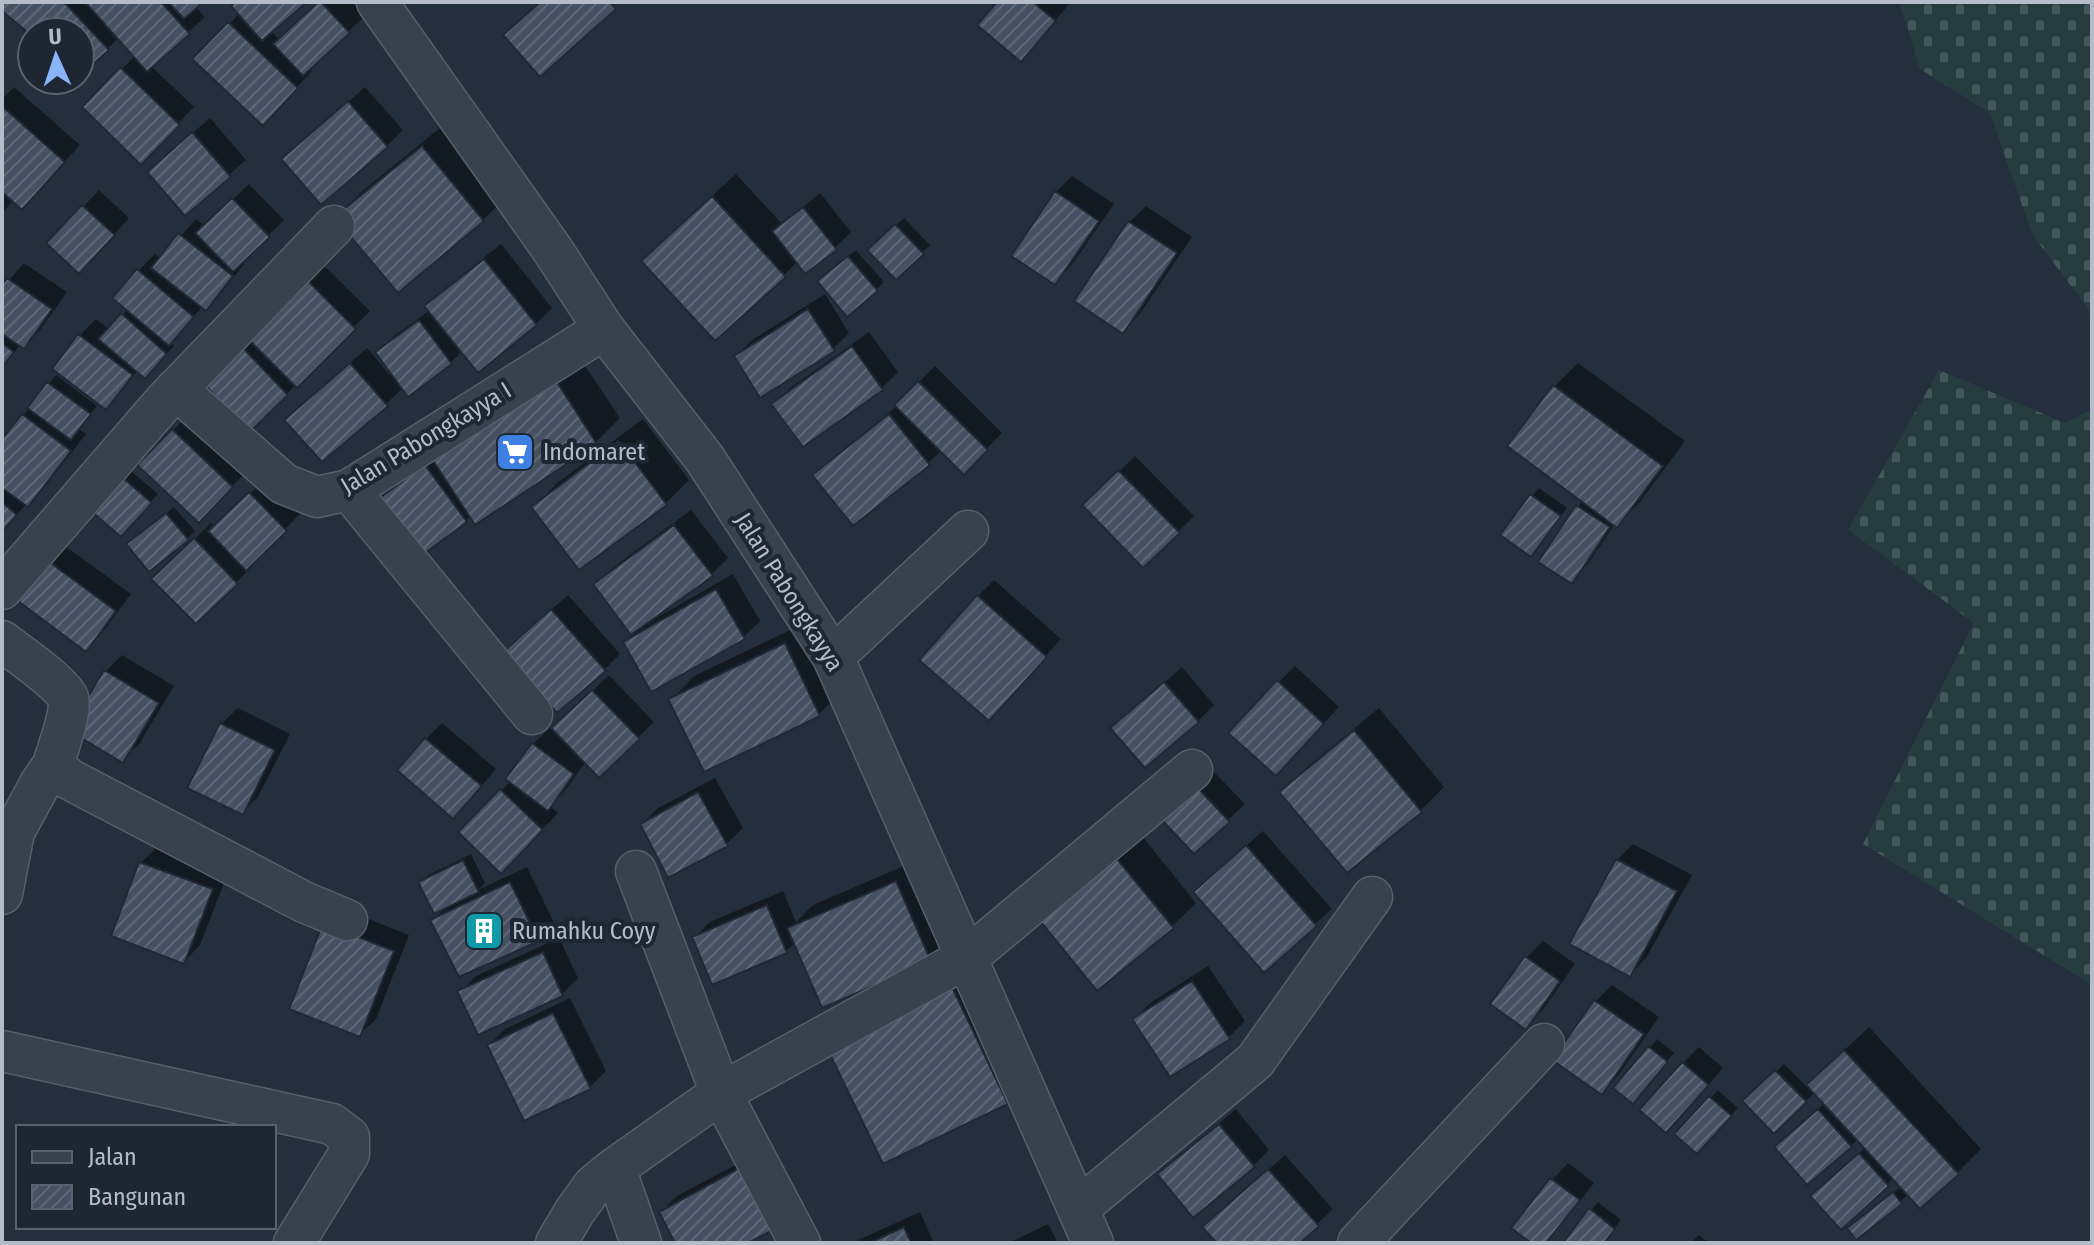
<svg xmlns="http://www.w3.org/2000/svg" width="2094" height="1245" font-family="'Fira Sans Condensed',sans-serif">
	<defs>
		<pattern id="cemetery-stones" width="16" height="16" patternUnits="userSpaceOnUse" patternTransform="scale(2)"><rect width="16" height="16" fill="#263c3f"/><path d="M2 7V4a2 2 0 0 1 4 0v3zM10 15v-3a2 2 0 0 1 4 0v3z" fill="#435659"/></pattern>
		<pattern id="building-hatch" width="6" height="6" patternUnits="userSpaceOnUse" patternTransform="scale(2)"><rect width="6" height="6" fill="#455162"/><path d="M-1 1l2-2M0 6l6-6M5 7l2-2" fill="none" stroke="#5d6877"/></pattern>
	</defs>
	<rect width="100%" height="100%" fill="#242f3e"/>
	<!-- cemetery -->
	<path fill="url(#cemetery-stones)" d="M1899,2H2092V339L2089,310L2032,234L1990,113L1920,69Z
		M1939,370L2065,423L2092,409V985L1863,844L1974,623L1848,530Z"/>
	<!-- shadow -->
	<path fill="#0007" d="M2,2H200L195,6L205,17L151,66L194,107L141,162L85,107L135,56L119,38L80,73V32L32,33L2,8Z
		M238,2H304L271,31L280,40L319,2H352L365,16L309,68L312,71L278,107L195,59L240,13Z
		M999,2H1069L1070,3L1036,43Z
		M14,87L80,145L38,191L14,200L2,213V99Z
		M365,87L403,130L387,146L284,159Z
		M210,118L246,160L186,213L166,156Z
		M446,123L507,196L483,220L398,290L337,217L360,193Z
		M736,174L782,224L820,193L851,232L835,248L798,261L784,275L667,237Z
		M1072,176L1114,204L1071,266L1055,282L1056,192Z
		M249,184L284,220L245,258L248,259L222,292L206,308L203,306L170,342L174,346L152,369L138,370L122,391L106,407L80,335L96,319L109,329L128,309L115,298L139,270L155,254L160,259L196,219L205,226Z
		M99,190L129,218L95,255L49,243Z
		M1146,206L1192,237L1139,315L1123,331L1130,222Z
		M904,218L930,245L896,278L870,250Z
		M501,244L552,308L536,324L478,370L463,351L451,362L409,394L404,387L386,404H303L367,348L390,375L393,373L378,352L394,336L430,310L427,306L443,290Z
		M856,250L884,282L876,290L827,274Z
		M320,262L370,311L250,430L204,381Z
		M24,263L67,292L40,330L24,346L21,344L2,367V288Z
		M825,294L849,333L833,349L736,356L752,340Z
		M869,332L898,372L882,388L804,444L774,404L790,388Z
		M579,357L620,418L596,442L475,522L471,516L466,521L377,502L393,486L442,450Z
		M1578,363L1685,441L1640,502L1617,525L1615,524L1587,565L1571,581L1541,561L1583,500L1510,446L1555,386Z
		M935,366L1002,433L964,472L942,450L928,463L815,475L831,459L897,406L896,405Z
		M56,375L97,406L79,429L86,434L44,488L28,504L27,503L2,531V442Z
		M189,414L248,470L199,520L140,465Z
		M643,419L689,480L665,504L534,507L557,483Z
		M1135,456L1194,516L1178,532L1085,505Z
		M130,470L158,494L128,526L93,509Z
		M267,477L301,513L250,564L253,566L196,622L154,579L211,523L215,527Z
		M1539,488L1567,508L1538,547L1532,496Z
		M174,507L195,531L187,539L137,537Z
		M691,510L728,558L712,574L656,615L658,617L733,574L760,621L744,637L625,643L633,635L596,584L612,568Z
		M61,543L131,594L102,633L86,649L16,598Z
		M994,580L1061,639L1005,702L978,596Z
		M568,595L620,654L604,670L521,636Z
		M809,621L843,690L819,714L671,700L694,676Z
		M122,655L174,686L139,744L122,760L106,671Z
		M1295,666L1339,707L1292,758L1279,682Z
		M1182,667L1214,705L1198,721L1113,728Z
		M609,675L654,722L599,775L586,761L564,792L550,806L558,813L501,871L460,832L511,781L533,744L550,728L552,730Z
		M238,708L290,734L258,797L242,813L221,724Z
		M1379,708L1444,787L1421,810L1347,870L1282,792L1306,768Z
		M442,723L496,769L469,800L426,739Z
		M1212,770L1245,804L1194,852L1178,801Z
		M715,778L743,828L726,844L642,824L658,808Z
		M1138,831L1196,903L1172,926L1039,916Z
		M1263,831L1332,909L1264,970L1211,877Z
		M1633,844L1692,875L1646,958L1630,975L1617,860Z
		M157,847L228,873L200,945L184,962L114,935L141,863Z
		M471,854L485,883L478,890L527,867L554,923L538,939L432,921L447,906L420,883L428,875Z
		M920,859L954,936L930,960L796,942L786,951L694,938L710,922L783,891L796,922L813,905Z
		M341,908L409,935L376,1019L359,1035Z
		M559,938L578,978L562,994L460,992L476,976Z
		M1543,941L1575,964L1542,1011L1526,1027L1527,957Z
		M975,963L1031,1079L1007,1102L884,1162L828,1046Z
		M1208,966L1245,1021L1229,1037L1134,1019L1150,1003Z
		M1612,985L1659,1017L1618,1076L1602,1092L1555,1059L1596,1001Z
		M570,998L606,1071L590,1087L489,1045L505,1029Z
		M1869,1027L1981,1149L1958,1172L1909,1194L1856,1237L1857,1220L1902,1186L1894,1178L1841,1227L1829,1180L1866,1147L1858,1139L1851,1146L1792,1131L1825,1103L1815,1092L1774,1131L1745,1102L1784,1064L1806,1086Z
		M1657,1039L1674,1053L1640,1093L1616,1088Z
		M1699,1047L1723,1068L1682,1115L1683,1063Z
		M1718,1090L1738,1108L1697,1151L1677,1134Z
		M1236,1109L1269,1150L1253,1166L1160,1175L1176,1159Z
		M762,1151L744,1243H677L661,1212L677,1196Z
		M1285,1155L1333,1209L1297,1243H1219L1221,1211Z
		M1568,1163L1594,1183L1556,1231L1544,1243H1535L1552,1180Z
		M1598,1202L1621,1220L1603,1243H1565Z
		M920,1212L934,1243H855L856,1241Z
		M1048,1224L1058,1243H1009Z
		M1699,1235L1709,1243H1691Z"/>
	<!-- building -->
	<path fill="url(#building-hatch)" stroke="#1f2835" stroke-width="2" d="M2,2H64L109,50L80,76V32H32V36L2,11Z
		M85,2H161L190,34L147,72Z
		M168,2H203L184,19Z
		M235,2H307L262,41L231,6Z
		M318,2H321L350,33L303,76L273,44Z
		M540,2H610L616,9L540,77L503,35Z
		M997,2H1033L1056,21L1021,62L977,25Z
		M228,22L298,88L263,126L192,59Z
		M120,67L180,125L141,165L82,107Z
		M348,101L388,147L321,205L281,159Z
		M2,106L65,162L22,210L2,192Z
		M192,132L231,177L185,216L147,172Z
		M422,146L484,221L398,293L334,217Z
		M1055,191L1099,221L1055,285L1011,256Z
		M712,196L786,277L715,341L641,261Z
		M232,198L270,237L233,272L195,233Z
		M82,205L115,235L79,274L46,243Z
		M803,207L837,250L805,274L772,231Z
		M1128,221L1177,253L1123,334L1074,301Z
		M895,224L924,254L896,280L867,250Z
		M178,233L233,276L206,311L151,268Z
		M848,256L878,291L847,317L817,281Z
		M484,259L537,325L478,373L424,306Z
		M137,269L194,317L169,346L112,298Z
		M303,276L356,329L297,388L244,335Z
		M7,278L52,309L24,349L2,334V285Z
		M808,309L835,351L760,398L734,356Z
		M121,313L167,354L145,379L98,339Z
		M419,320L452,364L408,397L375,352Z
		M78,334L133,375L106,410L52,369Z
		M2,343L14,352L2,367Z
		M240,345L288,395L250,432L201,381Z
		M852,346L883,390L803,447L771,404Z
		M350,363L388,406L322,462L284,420Z
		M555,379L597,444L475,525L432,459Z
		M918,381L988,450L964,475L894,405Z
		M47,382L91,414L71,440L27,408Z
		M1553,385L1663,466L1617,528L1507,446Z
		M22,414L71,451L28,507L2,488V439Z
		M889,414L930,465L853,526L812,475Z
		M172,429L233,487L199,523L137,465Z
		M619,441L667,505L579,570L531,507Z
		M425,465L467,522L417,559L374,502Z
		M1118,470L1180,533L1143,568L1082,505Z
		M121,476L152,503L121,537L90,510Z
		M249,492L287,531L246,571L208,531Z
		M1530,494L1561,516L1531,557L1500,535Z
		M2,502L17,515L2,532Z
		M1576,505L1610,527L1572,584L1538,562Z
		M166,513L189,540L149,572L126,544Z
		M674,525L713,576L631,635L593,584Z
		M194,538L238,584L196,624L151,579Z
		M44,558L116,611L86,652L14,598Z
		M716,589L745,639L651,692L623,642Z
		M977,595L1047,657L989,721L919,660Z
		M551,609L606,671L557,713L503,652Z
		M785,643L820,716L704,772L668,699Z
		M104,670L159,703L123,763L68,730Z
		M1277,680L1324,724L1276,776L1228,733Z
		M1164,682L1199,722L1145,768L1110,728Z
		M592,690L640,739L599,778L551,728Z
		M220,723L275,750L243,815L187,788Z
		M1354,730L1422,812L1347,873L1279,792Z
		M425,738L482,786L453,819L397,770Z
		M532,743L574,774L548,811L505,779Z
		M1194,784L1230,822L1194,854L1159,817Z
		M500,789L543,830L501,874L458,832Z
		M698,792L728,846L668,878L640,824Z
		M1246,845L1317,926L1264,973L1193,892Z
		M1113,854L1174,928L1097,991L1036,916Z
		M1616,859L1677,891L1630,977L1569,944Z
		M463,860L479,892L434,914L418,882Z
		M139,862L213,889L184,964L111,936Z
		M896,881L931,961L822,1008L787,928Z
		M510,882L539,941L459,977L430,920Z
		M767,905L787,953L712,985L692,937Z
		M323,923L394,951L360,1037L289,1009Z
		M543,952L563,996L478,1035L457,991Z
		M1525,956L1560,981L1526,1030L1490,1004Z
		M1192,981L1230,1039L1170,1077L1132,1019Z
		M951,985L1008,1104L883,1164L826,1046Z
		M1594,1000L1644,1034L1602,1095L1552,1060Z
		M553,1013L591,1089L524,1121L487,1045Z
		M1648,1046L1668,1062L1633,1104L1613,1088Z
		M1844,1050L1959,1174L1920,1209L1806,1085Z
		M1682,1062L1709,1085L1666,1133L1639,1110Z
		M1775,1070L1807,1102L1774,1134L1742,1101Z
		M1709,1096L1732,1116L1697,1154L1674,1134Z
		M1818,1109L1852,1147L1807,1185L1774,1147Z
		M1219,1124L1255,1167L1193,1218L1157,1174Z
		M1859,1153L1889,1186L1841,1230L1810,1196Z
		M745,1165L779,1227L748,1243H675L659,1212Z
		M1268,1169L1319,1226L1300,1243H1217L1202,1227Z
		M1550,1178L1580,1200L1546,1243H1531L1511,1228Z
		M1893,1192L1902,1204L1856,1240L1847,1228Z
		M1589,1208L1615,1229L1604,1243H1563Z
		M904,1227L911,1243H869Z"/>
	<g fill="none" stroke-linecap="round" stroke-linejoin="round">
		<defs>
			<path id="minor" d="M377,2L552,249L604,329L705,459L833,657L1093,1243
				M176,389L284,484L317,497L349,490L604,329
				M349,490L532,714
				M2,589L163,403L334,226
				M2,641C15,651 64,685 68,698C72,713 57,750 53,765L69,779L304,902L347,920
				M833,657L968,531
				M636,871L721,1093L800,1243
				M2,894L14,832L40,784L53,765
				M2,1051L332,1124L349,1137V1154L294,1243
				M615,1168L641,1243
				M1079,1208L1255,1061L1372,897
				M556,1243L575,1211L593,1186L615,1168L721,1093L968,957L1192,770
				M1358,1243L1544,1044"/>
		</defs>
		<!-- minor casing -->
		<use href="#minor" stroke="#565f6c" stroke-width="43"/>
		<!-- minor -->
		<use href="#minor" stroke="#38414e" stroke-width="40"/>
	</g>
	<!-- icons -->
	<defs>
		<symbol id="supermarket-square" viewBox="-11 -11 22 22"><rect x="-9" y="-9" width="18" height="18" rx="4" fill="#3f7fe0" stroke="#1d2633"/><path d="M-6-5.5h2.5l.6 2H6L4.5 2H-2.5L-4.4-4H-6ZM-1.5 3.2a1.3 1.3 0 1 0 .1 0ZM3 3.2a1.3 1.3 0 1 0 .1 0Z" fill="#fff"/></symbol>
		<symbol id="building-square" viewBox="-11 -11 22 22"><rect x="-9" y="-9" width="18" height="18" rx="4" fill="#0f9aa8" stroke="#1d2633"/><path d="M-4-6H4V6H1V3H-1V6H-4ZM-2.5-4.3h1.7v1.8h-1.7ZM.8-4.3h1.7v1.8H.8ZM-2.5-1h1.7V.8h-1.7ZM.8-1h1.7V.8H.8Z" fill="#fff"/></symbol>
	</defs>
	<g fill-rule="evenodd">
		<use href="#supermarket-square" x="493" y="430" width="44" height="44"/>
		<use href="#building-square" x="462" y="909" width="44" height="44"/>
	</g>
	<g text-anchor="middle" stroke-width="8" stroke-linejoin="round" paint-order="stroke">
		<!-- street labels -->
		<g font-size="24" fill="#b4bcc9" stroke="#1d2633">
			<text transform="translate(426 438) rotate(-31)" y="8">Jalan Pabongkayya I</text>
			<text transform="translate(789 592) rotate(58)" y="8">Jalan Pabongkayya</text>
		</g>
		<!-- poi labels -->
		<g font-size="24" fill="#b4bcc9" stroke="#1d2633" text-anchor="start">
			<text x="543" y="460">Indomaret</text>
			<text x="512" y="939">Rumahku Coyy</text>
		</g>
	</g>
	<!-- border -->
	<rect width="2094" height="1245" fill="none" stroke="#b4bcc9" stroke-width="8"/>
	<!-- legend -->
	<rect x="16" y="1125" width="260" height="104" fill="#1d2633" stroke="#59626f" stroke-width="2"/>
	<rect x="32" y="1151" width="40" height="12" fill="#38414e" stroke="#59626f" stroke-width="2"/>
	<text x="88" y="1165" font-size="24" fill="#b4bcc9">Jalan</text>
	<rect x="32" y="1185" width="40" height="24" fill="url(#building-hatch)" stroke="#59626f" stroke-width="2"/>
	<text x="88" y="1205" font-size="24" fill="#b4bcc9">Bangunan</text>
	<!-- north arrow -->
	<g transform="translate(56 56) rotate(357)"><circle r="38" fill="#1d2633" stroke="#59626f" stroke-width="2"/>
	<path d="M0-6L14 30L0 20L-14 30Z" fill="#8ab4f8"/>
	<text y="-12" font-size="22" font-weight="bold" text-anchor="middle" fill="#b4bcc9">U</text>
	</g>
</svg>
